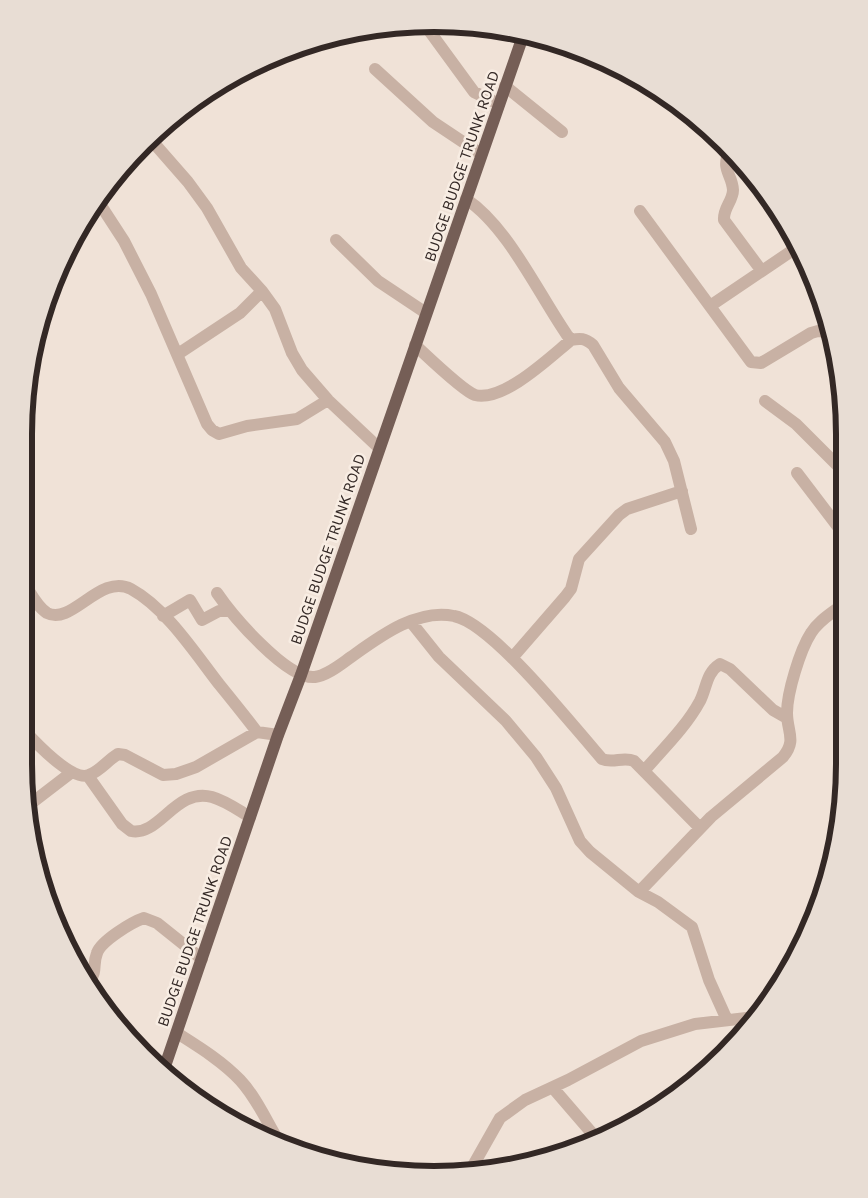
<svg xmlns="http://www.w3.org/2000/svg" width="868" height="1198" font-family="Karla,sans-serif">
	<rect width="100%" height="100%" fill="#f0e2d7"/>
	<g fill="none" stroke-linecap="round" stroke-linejoin="round">
		<!-- minor -->
		<path stroke="#c8b1a4" stroke-width="12" d="M425,25L474,92L499,104
			M375,69L433,122L481,154
			M505,86L562,132
			M153,142L188,182L207,208L241,268L262,291L275,309L292,353L302,370L328,400L379,448
			M729,152C721,170 732,174 733,190C733,201 723,208 724,220L761,270
			M466,199C508,227 538,293 567,335L571,340C580,338 585,338 593,345L619,388L665,442L674,461L691,529
			M98,201L124,241L151,294L207,424L212,430L219,434L247,426L297,419L328,400
			M640,211L751,362L761,363L811,333L818,331L828,332
			M336,240L378,281L426,313
			M710,306L796,248
			M415,345C427,356 463,391 475,395C504,402 550,357 571,340
			M178,354L240,313L262,291
			M765,401L796,424L841,469
			M797,473L842,532
			M24,583C30,592 37,607 47,613C72,626 100,573 131,589C166,608 195,653 219,684C232,700 245,716 257,732
			M217,593C232,615 287,680 315,677C328,675 341,664 351,657C379,637 417,608 454,616C492,623 574,727 602,759C613,764 623,756 634,761L700,828
			M163,616L190,600L202,620L219,611H230
			M411,622L439,657L506,721L536,757L556,788L580,841L590,852L639,892L658,902L692,927L709,980L727,1020
			M512,658L565,597L571,589L579,559L619,515L627,509L682,491
			M24,730C35,742 72,782 89,775C100,771 108,760 118,754L125,755L163,775L176,774L196,767L257,732L278,735
			M644,771C663,749 686,727 700,701C707,687 706,673 720,664L730,669L773,710L787,718
			M88,776L122,824L131,831C159,837 176,787 212,797C226,801 238,810 250,817
			M29,805L72,772
			M639,892L711,817L783,757C797,740 787,732 787,713C787,693 800,650 811,633C818,621 832,613 842,605
			M89,983C98,969 92,966 97,953C101,941 132,922 144,918L157,923L202,959
			M177,1033C199,1047 222,1061 240,1080C256,1097 266,1120 278,1140
			M553,1088L597,1139
			M470,1171L500,1118L525,1100L568,1080L641,1041L695,1024L755,1017"/>
		<!-- major -->
		<path stroke="#755e56" stroke-width="12" d="M163,1072L278,735L301,675L523,36"/>
	</g>
	<g text-anchor="middle" stroke-width="5" stroke-linejoin="round" paint-order="stroke">
		<!-- street labels -->
		<g font-size="16" fill="#332825" stroke="#f8ede3">
			<text transform="translate(461 166) rotate(-71)" y="6">BUDGE BUDGE TRUNK ROAD</text>
			<text transform="translate(327 549) rotate(-71)" y="6">BUDGE BUDGE TRUNK ROAD</text>
			<text transform="translate(194 931) rotate(-71)" y="6">BUDGE BUDGE TRUNK ROAD</text>
		</g>
	</g>
	<!-- crop -->
	<path d="M0 0H868V1198H0ZM434 32H434A402 402 0 0 1 836 434V764A402 402 0 0 1 434 1166H434A402 402 0 0 1 32 764V434A402 402 0 0 1 434 32Z" fill="#e8ddd4" fill-rule="evenodd"/>
	<path fill="none" stroke="#332825" stroke-width="6" d="M434 32H434A402 402 0 0 1 836 434V764A402 402 0 0 1 434 1166H434A402 402 0 0 1 32 764V434A402 402 0 0 1 434 32Z"/>
</svg>
